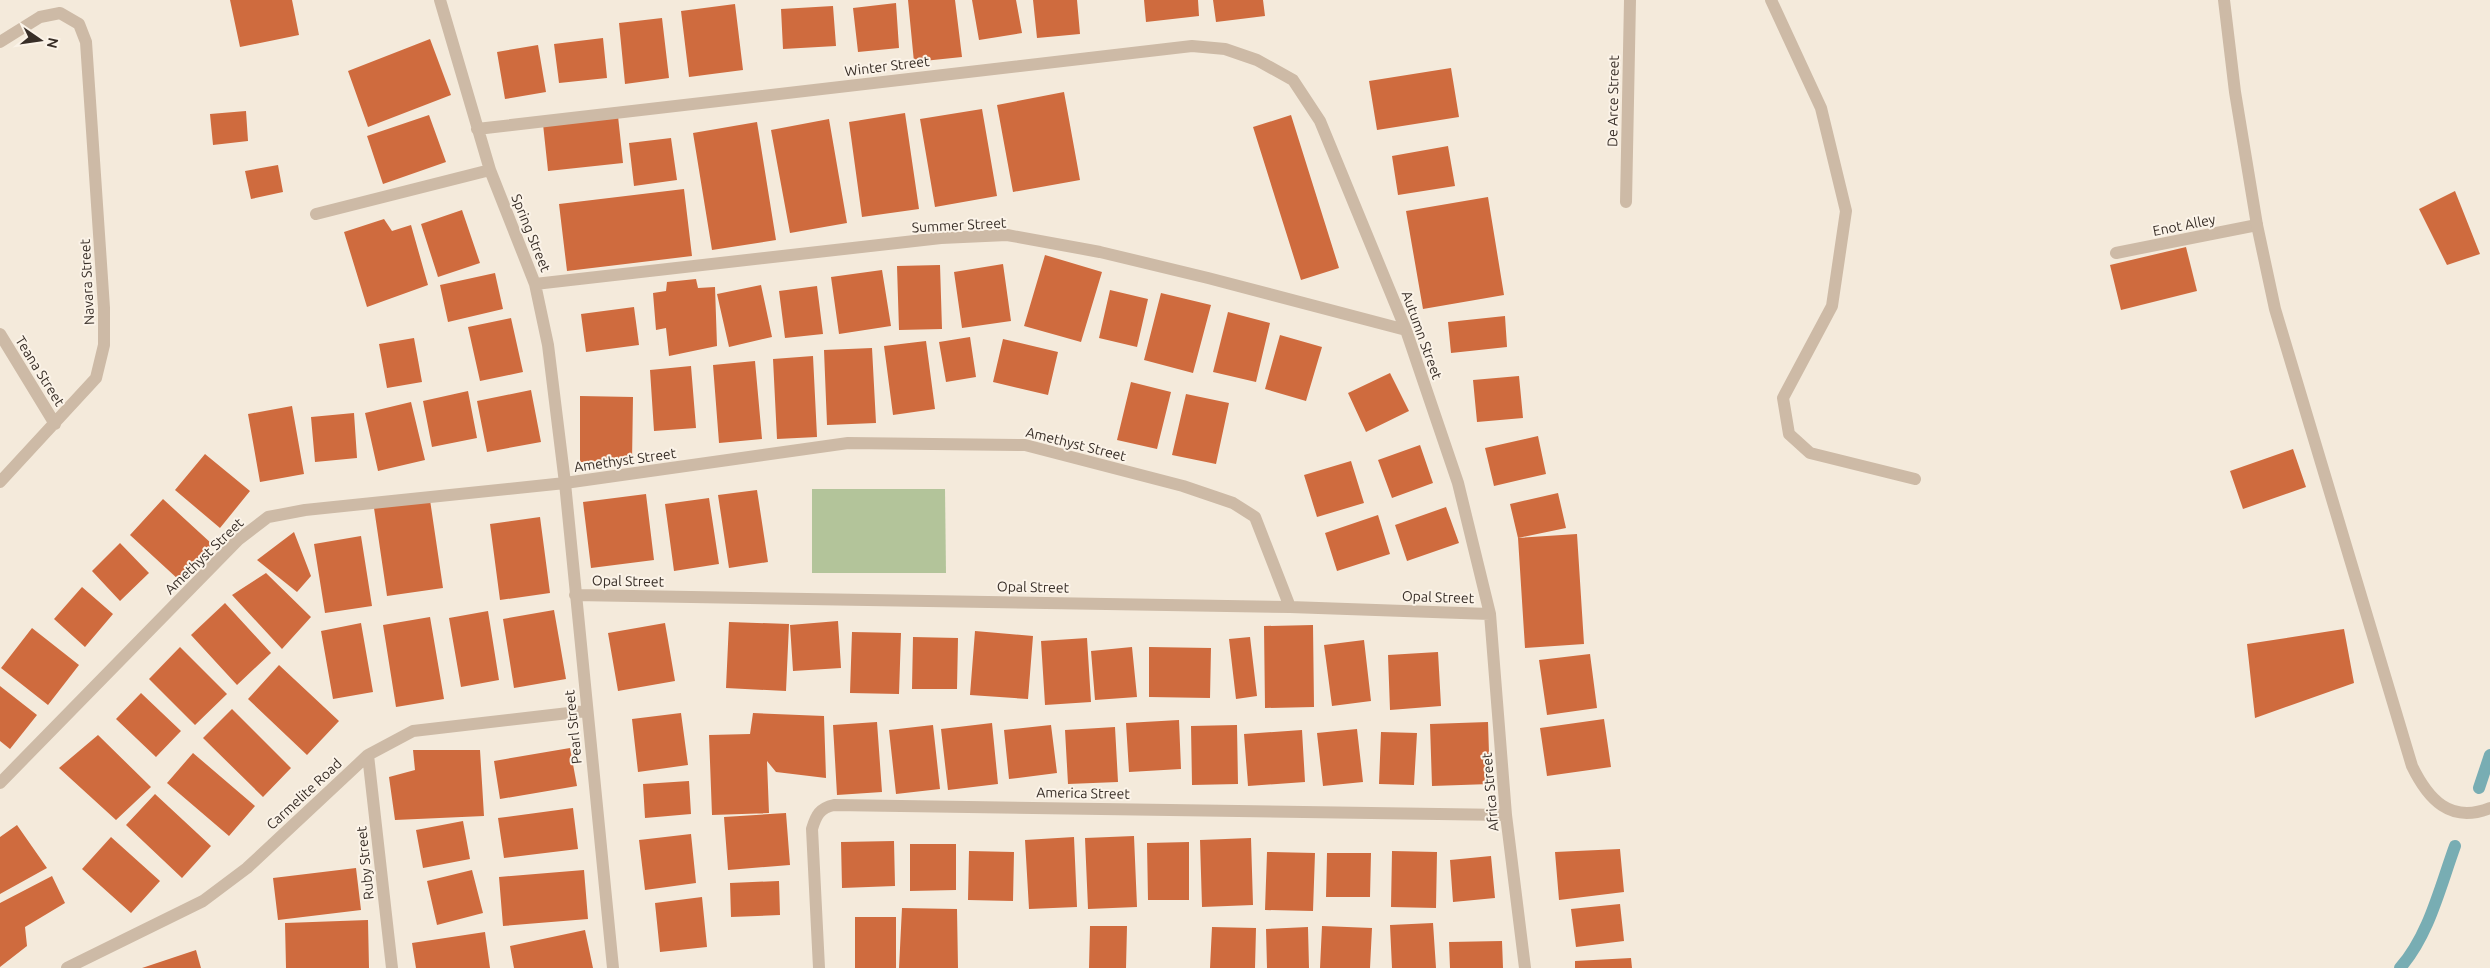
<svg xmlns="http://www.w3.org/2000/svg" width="2490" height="968" font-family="Ubuntu,sans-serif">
	<rect width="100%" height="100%" fill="#f4eadb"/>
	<!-- green -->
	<path fill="#b3c49a" d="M812,489H945L946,573H812Z"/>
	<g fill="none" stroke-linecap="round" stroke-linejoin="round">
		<!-- stream -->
		<path stroke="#78adb3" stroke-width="12" d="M2479,788L2490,755
			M2400,968C2429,935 2440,887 2455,846"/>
	</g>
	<!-- building -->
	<path fill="#cf6b3e" d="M230,0H292L299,35L240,47Z
		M908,0H955L962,57L914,62Z
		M972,0H1016L1022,33L979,40Z
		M1033,0H1077L1080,34L1037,38Z
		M1144,0H1198L1199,16L1146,22Z
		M1213,0H1263L1265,16L1216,22Z
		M896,3L899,48L858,52L853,8Z
		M735,4L743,70L689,77L681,11Z
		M833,6L836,46L783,49L781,9Z
		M662,18L669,78L625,84L619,23Z
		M603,38L607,78L559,83L554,44Z
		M430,39L451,95L368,127L348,71Z
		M538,45L546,92L505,99L497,52Z
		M1451,68L1459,117L1377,130L1369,81Z
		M1064,92L1080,180L1013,192L997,105Z
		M982,109L997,196L935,207L920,119Z
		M246,111L248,141L213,145L210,114Z
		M905,113L919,209L862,217L849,122Z
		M429,115L446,162L383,184L367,136Z
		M1291,115L1339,268L1301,280L1253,127Z
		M618,116L623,163L548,171L543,124Z
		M829,119L847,223L790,233L771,130Z
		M757,122L776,240L712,250L693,133Z
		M671,138L677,180L634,186L629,143Z
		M1448,146L1455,186L1398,195L1392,156Z
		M278,165L283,192L251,199L245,171Z
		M684,189L692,256L567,271L559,204Z
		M2455,191L2480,254L2447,265L2419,209Z
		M1488,197L1504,295L1423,309L1406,211Z
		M462,210L480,263L438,277L421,224Z
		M384,219L392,231L411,225L428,285L367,307L344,232Z
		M2186,247L2197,291L2121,310L2110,265Z
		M1045,255L1102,272L1081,342L1024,326Z
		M1003,264L1011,321L962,328L954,272Z
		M940,265L942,329L899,330L897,266Z
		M882,270L891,326L839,334L831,277Z
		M495,273L503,309L448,322L440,285Z
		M696,279L698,288L715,287L717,346L669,356L666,328L656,330L653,293L666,291L667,282Z
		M761,285L772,337L729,347L717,294Z
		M817,286L823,334L785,338L779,291Z
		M1110,290L1148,299L1137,347L1099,338Z
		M1161,293L1211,305L1193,373L1144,360Z
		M634,307L639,345L586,352L581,314Z
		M1228,312L1270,323L1256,382L1213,372Z
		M1505,316L1507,347L1451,353L1448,322Z
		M511,318L523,372L480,381L468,327Z
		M1280,335L1322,347L1306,401L1265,389Z
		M970,337L976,377L946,382L939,342Z
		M414,338L422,382L387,388L379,344Z
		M1003,339L1058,352L1048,395L993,382Z
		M926,341L935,409L893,415L884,346Z
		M872,348L876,423L827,425L824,350Z
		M813,356L817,437L777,439L773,359Z
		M755,361L762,439L719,443L713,365Z
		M691,366L696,428L654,431L650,370Z
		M1390,373L1409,411L1366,432L1348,393Z
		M1519,376L1523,418L1477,422L1473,380Z
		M1131,382L1171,392L1157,449L1117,440Z
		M531,390L541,442L487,452L477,401Z
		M468,391L477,438L432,447L423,401Z
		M1186,394L1229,403L1216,464L1172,455Z
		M580,396L633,397L632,462H580Z
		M411,402L425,460L378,471L365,413Z
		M292,406L304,474L260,482L248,414Z
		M354,413L357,458L315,462L311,417Z
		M1538,436L1546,474L1494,486L1485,448Z
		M1420,445L1433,483L1392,498L1378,460Z
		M2293,449L2306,487L2243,509L2230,471Z
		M205,454L250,491L220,528L175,490Z
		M1351,461L1364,503L1317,517L1304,475Z
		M757,490L768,562L729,568L718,495Z
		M1558,493L1566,528L1518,538L1510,504Z
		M646,494L654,560L591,568L583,502Z
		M709,498L719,564L674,571L665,504Z
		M163,499L212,544L179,580L130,535Z
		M430,500L443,588L387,596L374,508Z
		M1446,507L1459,543L1407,561L1395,525Z
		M1378,515L1390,554L1337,571L1325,533Z
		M540,517L550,593L500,600L490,524Z
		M294,532L311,576L297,592L257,560Z
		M1577,534L1584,644L1525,648L1518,538Z
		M361,536L372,606L325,613L314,544Z
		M120,543L149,573L120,601L92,571Z
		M266,573L311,617L282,649L232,595Z
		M82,587L113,614L85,647L54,619Z
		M225,603L271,653L237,685L191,635Z
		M554,610L566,679L514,688L503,619Z
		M488,611L499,680L461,687L449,618Z
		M430,617L444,699L396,707L383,625Z
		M838,621L841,668L793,671L790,625Z
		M729,622L789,624L786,691L726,688Z
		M361,623L373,692L333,699L321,631Z
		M665,623L675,681L618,691L608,633Z
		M1313,625L1314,707L1265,708L1264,626Z
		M32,628L79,665L48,705L1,668Z
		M2344,629L2354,683L2255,718L2247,644Z
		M975,631L1033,636L1028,699L970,695Z
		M852,632L901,633L899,694L850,693Z
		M913,637L958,638L957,689H912Z
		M1250,637L1257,696L1236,699L1229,639Z
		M1087,638L1091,702L1045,705L1041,641Z
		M1364,640L1371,701L1332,706L1324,645Z
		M180,647L227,694L195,725L149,679Z
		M1132,647L1137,697L1095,700L1091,651Z
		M1149,647L1211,648L1210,698L1149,697Z
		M1438,652L1441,706L1390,710L1388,655Z
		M1590,654L1597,708L1547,715L1539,660Z
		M279,665L339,721L307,755L248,699Z
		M0,686L37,715L10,749L0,741Z
		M141,693L181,731L156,757L116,719Z
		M232,709L291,768L263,797L203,738Z
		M681,713L688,765L638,772L632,719Z
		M753,713L824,716L826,778L776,772L767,761L769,813L712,815L709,735L750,734Z
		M1604,719L1611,767L1547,776L1540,728Z
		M1179,720L1181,769L1129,772L1126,723Z
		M877,722L882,792L837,795L833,725Z
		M1488,722L1490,784L1432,786L1430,724Z
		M992,723L998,784L948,790L941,729Z
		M933,725L940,789L896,794L889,730Z
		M1051,725L1057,773L1009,779L1004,730Z
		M1237,725L1238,784L1192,785L1191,726Z
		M1115,727L1118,782L1068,784L1065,730Z
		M1357,729L1363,782L1323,786L1317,733Z
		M1302,730L1305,782L1248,786L1244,734Z
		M1381,732L1417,733L1414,785L1379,784Z
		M98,735L151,787L116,820L59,768Z
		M570,748L577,786L500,799L494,761Z
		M413,750H480L484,816L395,820L389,777L415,770Z
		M193,753L255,806L229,836L167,783Z
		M689,781L691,814L645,818L643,784Z
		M155,794L211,846L182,878L126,825Z
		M573,808L578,849L504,858L498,818Z
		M786,813L790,865L728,870L724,817Z
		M463,821L470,859L423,868L416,830Z
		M17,825L47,868L0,894V837Z
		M691,834L696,883L645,890L639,840Z
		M1134,836L1137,907L1088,909L1085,838Z
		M111,837L160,881L131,913L82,869Z
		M1074,837L1077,907L1029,909L1025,840Z
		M1251,838L1253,905L1202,907L1200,840Z
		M894,841L895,886L842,888L841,842Z
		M1189,842V900H1148L1147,843Z
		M910,844H956V890L910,891Z
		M1620,849L1624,892L1559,900L1555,852Z
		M969,851L1014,852L1013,901L968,900Z
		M1392,851L1437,852L1436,908L1391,907Z
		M1267,852L1315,853L1313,911L1265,910Z
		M1327,853H1371L1370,897H1326Z
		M1491,856L1495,898L1453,902L1450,860Z
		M356,868L361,910L278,920L273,878Z
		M472,870L483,913L437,925L427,881Z
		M584,870L588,919L503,926L499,877Z
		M52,876L65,903L25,927L27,946L0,967V903Z
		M779,881L780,915L731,917L730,883Z
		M702,897L707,947L660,952L655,903Z
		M1620,904L1624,941L1576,947L1571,909Z
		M902,908L957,909L958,968H899Z
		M855,917H896V968H855Z
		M368,920L369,968H286L285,923Z
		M1433,923L1436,968H1392L1390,925Z
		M1090,926H1127L1126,968H1089Z
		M1322,926L1372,928L1370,968H1320Z
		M1212,927L1256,928L1255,968H1210Z
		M1308,927L1309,968H1267L1266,929Z
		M585,930L593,968H514L510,946Z
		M485,932L490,968H416L412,943Z
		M1502,941L1503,968H1450L1449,942Z
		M196,950L201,968H142Z
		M1631,958L1632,968H1575V961Z"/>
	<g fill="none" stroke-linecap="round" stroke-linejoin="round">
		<!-- lane -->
		<path stroke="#cdbaa6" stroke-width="12" d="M1771,0L1821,108L1846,211L1832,306L1783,398L1789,434L1810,453L1915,479
			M2116,253L2257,225"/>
		<!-- street -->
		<path stroke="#cdbaa6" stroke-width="12" d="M440,0L490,170L535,284L548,345L565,483L613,968
			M2224,0L2235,92L2257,225L2275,309L2412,766C2428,799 2450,824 2490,808
			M0,42L40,17L60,13L79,24L86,42L104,308V345L96,378L0,482
			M477,129L1192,46L1225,49L1257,60L1293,80L1320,121L1406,330L1458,483L1490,614L1506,815L1525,968
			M1626,202L1630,0
			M316,214L490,170
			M535,284L941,238L1007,235L1100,252L1208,278L1406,330
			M0,334L55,424
			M575,595L1290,607L1490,614
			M368,755L392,968
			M0,783L238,540L268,517L305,510L565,483L848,443L1025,445L1183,486L1233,503L1255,517L1290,607
			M67,968L203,901L247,868L368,755L413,731L586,711
			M819,968L812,829C816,815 820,808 834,805L1506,815"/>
	</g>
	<g text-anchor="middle" stroke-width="4" stroke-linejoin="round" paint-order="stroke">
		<!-- street labels -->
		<g font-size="14" fill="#382e27" stroke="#fbf3e8">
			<text transform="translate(887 66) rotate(-7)" y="5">Winter Street</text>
			<text transform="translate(1613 101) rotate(-89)" y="5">De Arce Street</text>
			<text transform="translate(959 225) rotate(-3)" y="5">Summer Street</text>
			<text transform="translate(2184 225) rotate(-11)" y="5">Enot Alley</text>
			<text transform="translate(531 233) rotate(68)" y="5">Spring Street</text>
			<text transform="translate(87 282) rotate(-93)" y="5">Navara Street</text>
			<text transform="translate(1422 335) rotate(70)" y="5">Autumn Street</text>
			<text transform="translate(40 371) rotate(58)" y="5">Teana Street</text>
			<text transform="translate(1076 444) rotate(14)" y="5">Amethyst Street</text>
			<text transform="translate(625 460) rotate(-8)" y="5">Amethyst Street</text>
			<text transform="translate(204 556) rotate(-44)" y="5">Amethyst Street</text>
			<text transform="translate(628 581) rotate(1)" y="5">Opal Street</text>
			<text transform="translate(1033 587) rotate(1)" y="5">Opal Street</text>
			<text transform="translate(1438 597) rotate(2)" y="5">Opal Street</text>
			<text transform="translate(573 727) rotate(-96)" y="5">Pearl Street</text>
			<text transform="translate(1490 792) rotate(-95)" y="5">Africa Street</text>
			<text transform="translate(1083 793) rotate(1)" y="5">America Street</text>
			<text transform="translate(304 794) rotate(-43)" y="5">Carmelite Road</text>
			<text transform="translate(365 863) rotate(-96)" y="5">Ruby Street</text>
		</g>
	</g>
	<!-- north arrow -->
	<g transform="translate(40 40) rotate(103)" stroke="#fbf3e8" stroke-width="4" paint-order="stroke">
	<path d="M0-4L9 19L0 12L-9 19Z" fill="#382e27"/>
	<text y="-8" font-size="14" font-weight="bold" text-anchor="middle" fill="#382e27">N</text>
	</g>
</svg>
